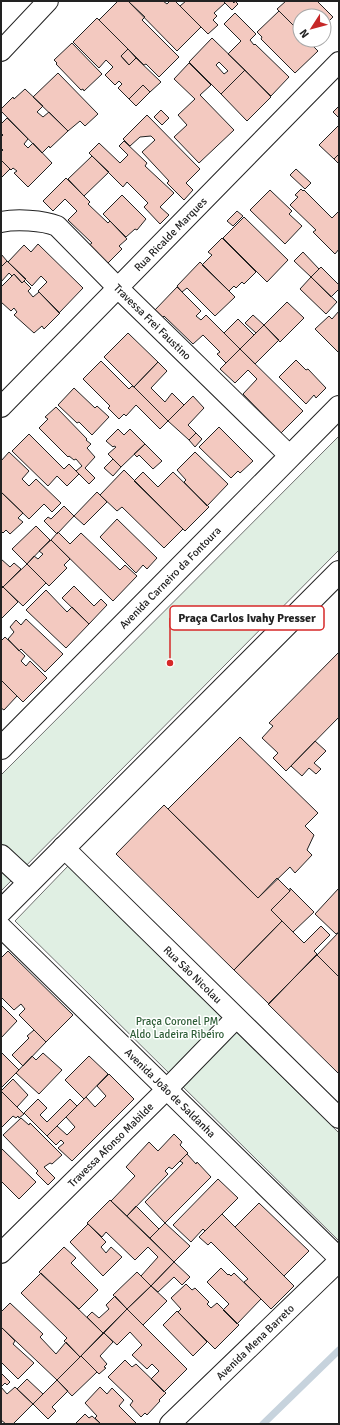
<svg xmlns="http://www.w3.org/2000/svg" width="340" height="1425" font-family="Signika,sans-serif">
	<rect width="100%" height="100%" fill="#fff"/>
	<!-- green -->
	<path fill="#e0efe3" stroke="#6f6f6f" d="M339,436V550L1,891V775Z
		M68,866L339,1133V1241L15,921Z"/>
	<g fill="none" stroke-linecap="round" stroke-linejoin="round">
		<!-- stream -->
		<path stroke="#c7d3dd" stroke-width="7" d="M263,1424L339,1350"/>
	</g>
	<!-- building -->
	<path fill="#f3c9c0" stroke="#222" fill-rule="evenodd" d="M118,1H128L145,17L142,20L179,57L159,77L146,64L144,65L99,20Z
		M128,1H163L167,4L170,1H175L201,27L177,51Z
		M186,1H223L225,3L214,13L217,16L213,20L218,25L208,34L180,6Z
		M223,1H232L234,3L235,1L238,4L232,10Z
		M286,1H317L333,17L324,26V16H300V30L299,31L277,9Z
		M279,11L300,32V40H307L318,51L295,73L261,39L262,37L257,32Z
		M235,13L256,34L250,40L254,45L255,44L289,77L271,96L228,54L241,41L224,24Z
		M97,18L128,49L121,56L129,65L136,58L161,82L150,92L143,85L129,99L118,88L122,84L119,81L115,85L105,75L113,67L106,60L99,68L73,42Z
		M212,38L245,70L221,94L189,62ZM219,62L228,71L224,74L216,65Z
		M72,43L102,74L84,91L83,89L81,90L56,64L57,63L54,60Z
		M128,49L136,58L129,65L121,56Z
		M189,63L211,85L200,95L234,130L199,163L174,137L187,125L178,115L195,99L174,79Z
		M245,70L271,97L247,121L221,94Z
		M58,73L98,114L85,126L80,121L68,131L33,97Z
		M143,85L150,92L136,106L129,99Z
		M25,89L43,106L37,112L43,117L49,112L68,131L50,148L49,146L42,153L1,111V109L13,97L14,99Z
		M339,106V118L333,112Z
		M161,110L169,118L162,125L154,117Z
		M147,115L200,169L186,183L193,190L184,200L167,183L169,181L142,152L155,140L151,136L140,137L130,146L123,139Z
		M7,118L28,139L24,144L28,148L33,143L52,163L28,187L14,173L17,171L13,168L11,170L1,160V152L3,150L1,148V137L3,135L1,133V124Z
		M339,125V154L334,159L319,145Z
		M124,141L147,163L145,166L174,193L160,207L169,215L160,224L144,207L148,203L127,182L123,187L89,153L99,143L120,163L128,155L119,146Z
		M339,154V164L334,159Z
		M92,156L109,172L84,196L68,179Z
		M1,160L10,169L1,178Z
		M296,169L311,183L305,189L290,175Z
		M66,178L90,202L88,204L108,223L110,221L127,239L119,246L122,249L108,263H107L88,246L92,243L68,220L77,211L65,199L53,211L43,201Z
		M301,189L303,191L304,190L332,218L339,211V249L335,254L313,232L316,230L290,205L298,197L295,195Z
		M270,190L292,211L289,214L302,226L285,244L250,210Z
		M122,195L146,219L137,230L135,229L126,237L103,214Z
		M237,211L243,216L233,226L227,221Z
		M244,217L288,260L267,282L223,238Z
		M222,238L256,272L244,284L242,282L236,288L234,286L229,291L202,265L212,255L208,252Z
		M38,244L83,288L59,313L38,291L47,282L41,276L32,286L8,262L24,245L31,252Z
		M303,252L319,269L311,277L294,261Z
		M1,254L7,261L1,267Z
		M7,261L26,279L22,283L14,274L12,276L9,273L1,282V267Z
		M200,262L235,297L215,316L187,288L182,292L177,286Z
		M321,267L339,285V289L331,297L311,277Z
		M14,274L22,283L24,281L31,288L28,291L33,297L39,292L60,313L44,329L42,326L34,333L14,315L17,312L14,308L11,311L1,302V287Z
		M311,277L337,302L326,314L300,289Z
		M177,287L201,311L196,316L201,320L206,315L240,349L226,363L217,354L220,352L203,335L193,344L164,316L161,319L154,311Z
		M287,302L304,318L280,342L264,325Z
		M339,311V353L315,329L329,316L332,319Z
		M253,315L264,325L256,333L245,323Z
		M238,319L254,335L240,349L224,333Z
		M264,325L279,340L255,364L240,349Z
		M128,333L158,362L134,387L104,357Z
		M240,349L303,411L281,433L243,394L257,379L248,370L235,383L220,369Z
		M296,360L306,370L308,369L326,388L316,398L314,395L306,404L279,377Z
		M101,361L129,389L132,386L134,387L168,421L160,429L136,405L126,416L124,414L119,419L108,408L110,406L83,379Z
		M158,362L167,371L151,388L165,402L172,393L184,405L168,421L134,387Z
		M74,388L95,408L97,406L109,417L92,435L79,422L77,423L58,405Z
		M193,396L204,408L188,425L196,433L189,440L168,421Z
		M56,407L87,439L86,440L91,444L87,448L95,457L85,468L95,478L89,484L76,471L82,466L76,459L74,460L69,456L68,457L39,428L48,419L45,417Z
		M219,427L253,461L240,473L238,471L231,478L199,447Z
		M118,429L124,435L130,429L145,444L121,467L108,454L116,447L114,446L113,447L106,441Z
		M196,433L202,439L195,447L189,440Z
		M29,434L64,469L69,464L79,474L67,486L57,476L48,486L12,451Z
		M145,444L162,461L153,469L139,455L137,457L134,454Z
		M9,452L29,471L22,479L29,486L36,479L61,503L52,512L44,504L29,519L1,492V461Z
		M195,452L228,484L207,506L184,482L186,480L177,470Z
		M113,459L121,467L113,476L104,468Z
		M124,470L183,529L164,548L122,507L117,511L100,495Z
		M143,472L158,487L173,472L209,507L185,531L134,481Z
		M1,492L23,513L18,518L23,522L10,534L6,530L3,533L1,531Z
		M97,492L107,502L84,525L74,516Z
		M64,506L74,516L57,534L44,521L48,517L51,519Z
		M117,519L157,558L147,569L143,565L136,573L100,537Z
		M36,526L50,540L27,564L12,549Z
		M58,532L70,544L81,533L120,570L125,565L137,576L113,601L51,540Z
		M51,540L70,559L64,565L67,568L49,586L27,564L34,556L38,559L43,554L39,551Z
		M1,559L10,567L14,563L21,569L3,587L1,585Z
		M27,564L46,583L23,606L3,587Z
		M74,586L94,606L101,599L107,605L89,624L62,598Z
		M3,587L18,602L1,619V589Z
		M46,590L67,612L72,607L89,624L66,648L26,610Z
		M26,619L63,654L45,672L21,649L19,651L8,639L14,632L10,627L16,620L21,625Z
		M5,637L25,656L21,661L26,666L30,661L47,678L23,702L1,680V641Z
		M339,652V717L286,771L273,758L278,753L262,738L273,726L269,723Z
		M1,680L17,696L4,710L1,708Z
		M240,737L318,813L305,826L314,835L307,850L312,855L295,873L290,867L258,898L168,809Z
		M315,741L326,751L314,763L321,769L316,774L309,768L302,776L291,766Z
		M164,805L258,898L277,878L290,891L271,910L282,921L234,970L116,854Z
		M290,888L314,912L293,932L271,910L290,891Z
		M339,888V932L336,934L315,914Z
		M282,921L304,943L321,926L330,935L314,951L317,954L269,1004L234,970Z
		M339,932V977L317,955Z
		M8,951L73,1015L46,1042L19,1015L25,1009L21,1004L14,1010L1,997V958Z
		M317,955L339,977V1074L268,1004Z
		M1,1005L17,1021L1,1038Z
		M34,1030L46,1042L23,1066L12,1055L29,1038L27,1036Z
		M1,1052L19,1070L1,1088Z
		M43,1053L62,1070L39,1094L16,1073L32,1056L36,1060Z
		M89,1056L108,1074L84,1099L65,1080Z
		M109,1074L134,1099L72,1161L58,1148L64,1143L61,1140L56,1145L47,1136L57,1126L67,1135L75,1127L66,1117L86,1097L95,1107L106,1096L97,1086Z
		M13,1079L28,1095L17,1107L1,1091Z
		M1,1091L24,1114L19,1118L18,1116L16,1118L13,1116L1,1128Z
		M38,1099L47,1108L40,1115L47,1122L70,1099L77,1106L47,1136L24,1113Z
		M21,1118L29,1125L30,1123L62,1155L52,1164L50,1163L44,1167L55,1178L48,1185L36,1173L38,1171L3,1135Z
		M174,1134L182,1142L180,1145L188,1153L172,1169L169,1167L165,1171L168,1174L127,1216L111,1201L135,1176L126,1167L149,1142L158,1151Z
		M1,1148L36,1182L19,1199L1,1181Z
		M187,1154L196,1164L197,1162L211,1177L165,1223L145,1202L183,1163L180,1161Z
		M218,1179L238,1198L205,1231L203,1229L191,1242L173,1225Z
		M110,1200L174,1262L151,1286L141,1276L158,1257L148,1247L135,1260L106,1232L102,1237L87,1223Z
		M259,1203L309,1251L284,1276L235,1227Z
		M136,1206L159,1229L150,1238L127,1216Z
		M222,1214L294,1286L271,1309L244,1282L248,1279L211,1242L208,1245L199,1237Z
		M165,1223L190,1246L174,1262L150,1238Z
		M88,1224L106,1242L101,1247L106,1253L111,1247L122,1257L103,1276L70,1242Z
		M64,1247L76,1258L71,1263L98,1290L79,1309L39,1272Z
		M174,1262L190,1277L182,1285L174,1277L158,1292L151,1286Z
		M221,1268L228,1275L229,1274L231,1276L234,1273L261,1299L237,1324L223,1310L229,1304L207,1282Z
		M137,1272L151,1286L127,1309L113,1295Z
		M41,1273L103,1333L80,1357L64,1341L67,1338L21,1293Z
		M186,1284L192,1290L195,1288L209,1302L207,1304L211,1308L217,1303L239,1325L215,1349L178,1312L181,1309L171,1298Z
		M151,1286L167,1301L143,1325L127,1309Z
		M115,1296L127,1309L103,1333L87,1317L92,1312L99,1318L109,1309L106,1305Z
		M10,1303L43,1334L40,1337L56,1354L66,1342L80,1357L57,1380L1,1327V1312Z
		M127,1309L187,1369L164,1392L151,1379L159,1371L152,1364L147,1369L132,1355L142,1345L130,1332L117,1345L104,1333Z
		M177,1311L207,1342L193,1356L163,1325Z
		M1,1327L15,1341L13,1344L34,1363L18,1379L1,1362Z
		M104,1333L113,1342L100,1356L107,1364L104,1367L106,1368L99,1374L81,1356Z
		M81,1356L97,1372L72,1396L57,1380Z
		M125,1360L132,1367L136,1364L166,1393L159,1400L160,1401L147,1415L145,1413L141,1417L130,1405L133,1401L108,1377Z
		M1,1373L10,1382L7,1385L5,1383L1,1387L7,1394L15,1387L33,1404L13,1424H6L1,1420Z
		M27,1379L43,1394L33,1404L17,1389Z
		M57,1380L68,1391L52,1407L56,1411L48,1419L33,1404Z
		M100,1387L107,1394L112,1388L124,1400L119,1406L137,1424H101L95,1418L97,1416L85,1403Z
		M85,1414L89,1418L92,1416L101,1424H75Z"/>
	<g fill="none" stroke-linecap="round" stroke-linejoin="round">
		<defs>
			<g id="street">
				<path d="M1,51L48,1"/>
				<path id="s1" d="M1,222C15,219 43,220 57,226L118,288L290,456"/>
				<path id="s2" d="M1,407L339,62"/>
				<path id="s3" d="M63,847L339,1118"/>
				<path id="s4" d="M1,927L339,1258"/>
				<path id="s5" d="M1,1253L166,1090L236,1018"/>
				<path id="s6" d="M170,1424L339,1261"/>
			</g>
			<g id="secondary">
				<path id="s7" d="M1,748L339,407"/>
				<path d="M1,856L29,882"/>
				<path d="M1,911L339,572"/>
			</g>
		</defs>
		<!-- street casing -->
		<use href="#street" stroke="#222" stroke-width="22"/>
		<!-- secondary casing -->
		<use href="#secondary" stroke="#222" stroke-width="24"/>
		<!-- street -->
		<use href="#street" stroke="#fff" stroke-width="20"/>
		<!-- secondary -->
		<use href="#secondary" stroke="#fff" stroke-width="22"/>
	</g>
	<g text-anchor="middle" stroke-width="3" stroke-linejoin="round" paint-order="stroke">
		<!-- street labels -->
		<g font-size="11" fill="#222" stroke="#fff">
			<text dy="4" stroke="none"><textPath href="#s2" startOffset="242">Rua Ricalde Marques</textPath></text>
			<text dy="4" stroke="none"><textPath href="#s1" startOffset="192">Travessa Frei Faustino</textPath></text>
			<text dy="4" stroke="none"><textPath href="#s7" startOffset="240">Avenida Carneiro da Fontoura</textPath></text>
			<text dy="4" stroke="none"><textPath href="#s3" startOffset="182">Rua São Nicolau</textPath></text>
			<text dy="4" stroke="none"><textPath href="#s4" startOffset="237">Avenida João de Saldanha</textPath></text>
			<text dy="4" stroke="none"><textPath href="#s5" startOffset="154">Travessa Afonso Mabilde</textPath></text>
			<text dy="4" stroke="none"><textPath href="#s6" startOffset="118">Avenida Mena Barreto</textPath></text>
		</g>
		<!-- park labels -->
		<g font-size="11" fill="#2f5e38" stroke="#fff">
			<text x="177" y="1025">Praça Coronel PM<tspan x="177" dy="13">Aldo Ladeira Ribeiro</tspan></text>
		</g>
	</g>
	<!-- callouts -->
	<path fill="none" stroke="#d62828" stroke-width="1.5" d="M170 663L170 618"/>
	<circle fill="#d62828" stroke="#fff" stroke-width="1.5" cx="170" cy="663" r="4"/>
	<rect fill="#fff" stroke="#d62828" stroke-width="1.5" x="170" y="606" width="154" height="24" rx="4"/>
	<g font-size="12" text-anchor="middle" font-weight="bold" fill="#222">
		<text x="247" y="622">Praça Carlos Ivahy Presser</text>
	</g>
	<!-- border -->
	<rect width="340" height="1425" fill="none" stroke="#222222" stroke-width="4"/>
	<!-- north arrow -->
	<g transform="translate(312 28) rotate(234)"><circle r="19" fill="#ffffff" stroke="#a7a7a7"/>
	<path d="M0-3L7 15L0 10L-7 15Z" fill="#c62828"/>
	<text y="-6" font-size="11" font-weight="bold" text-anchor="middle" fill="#222222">N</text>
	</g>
</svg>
